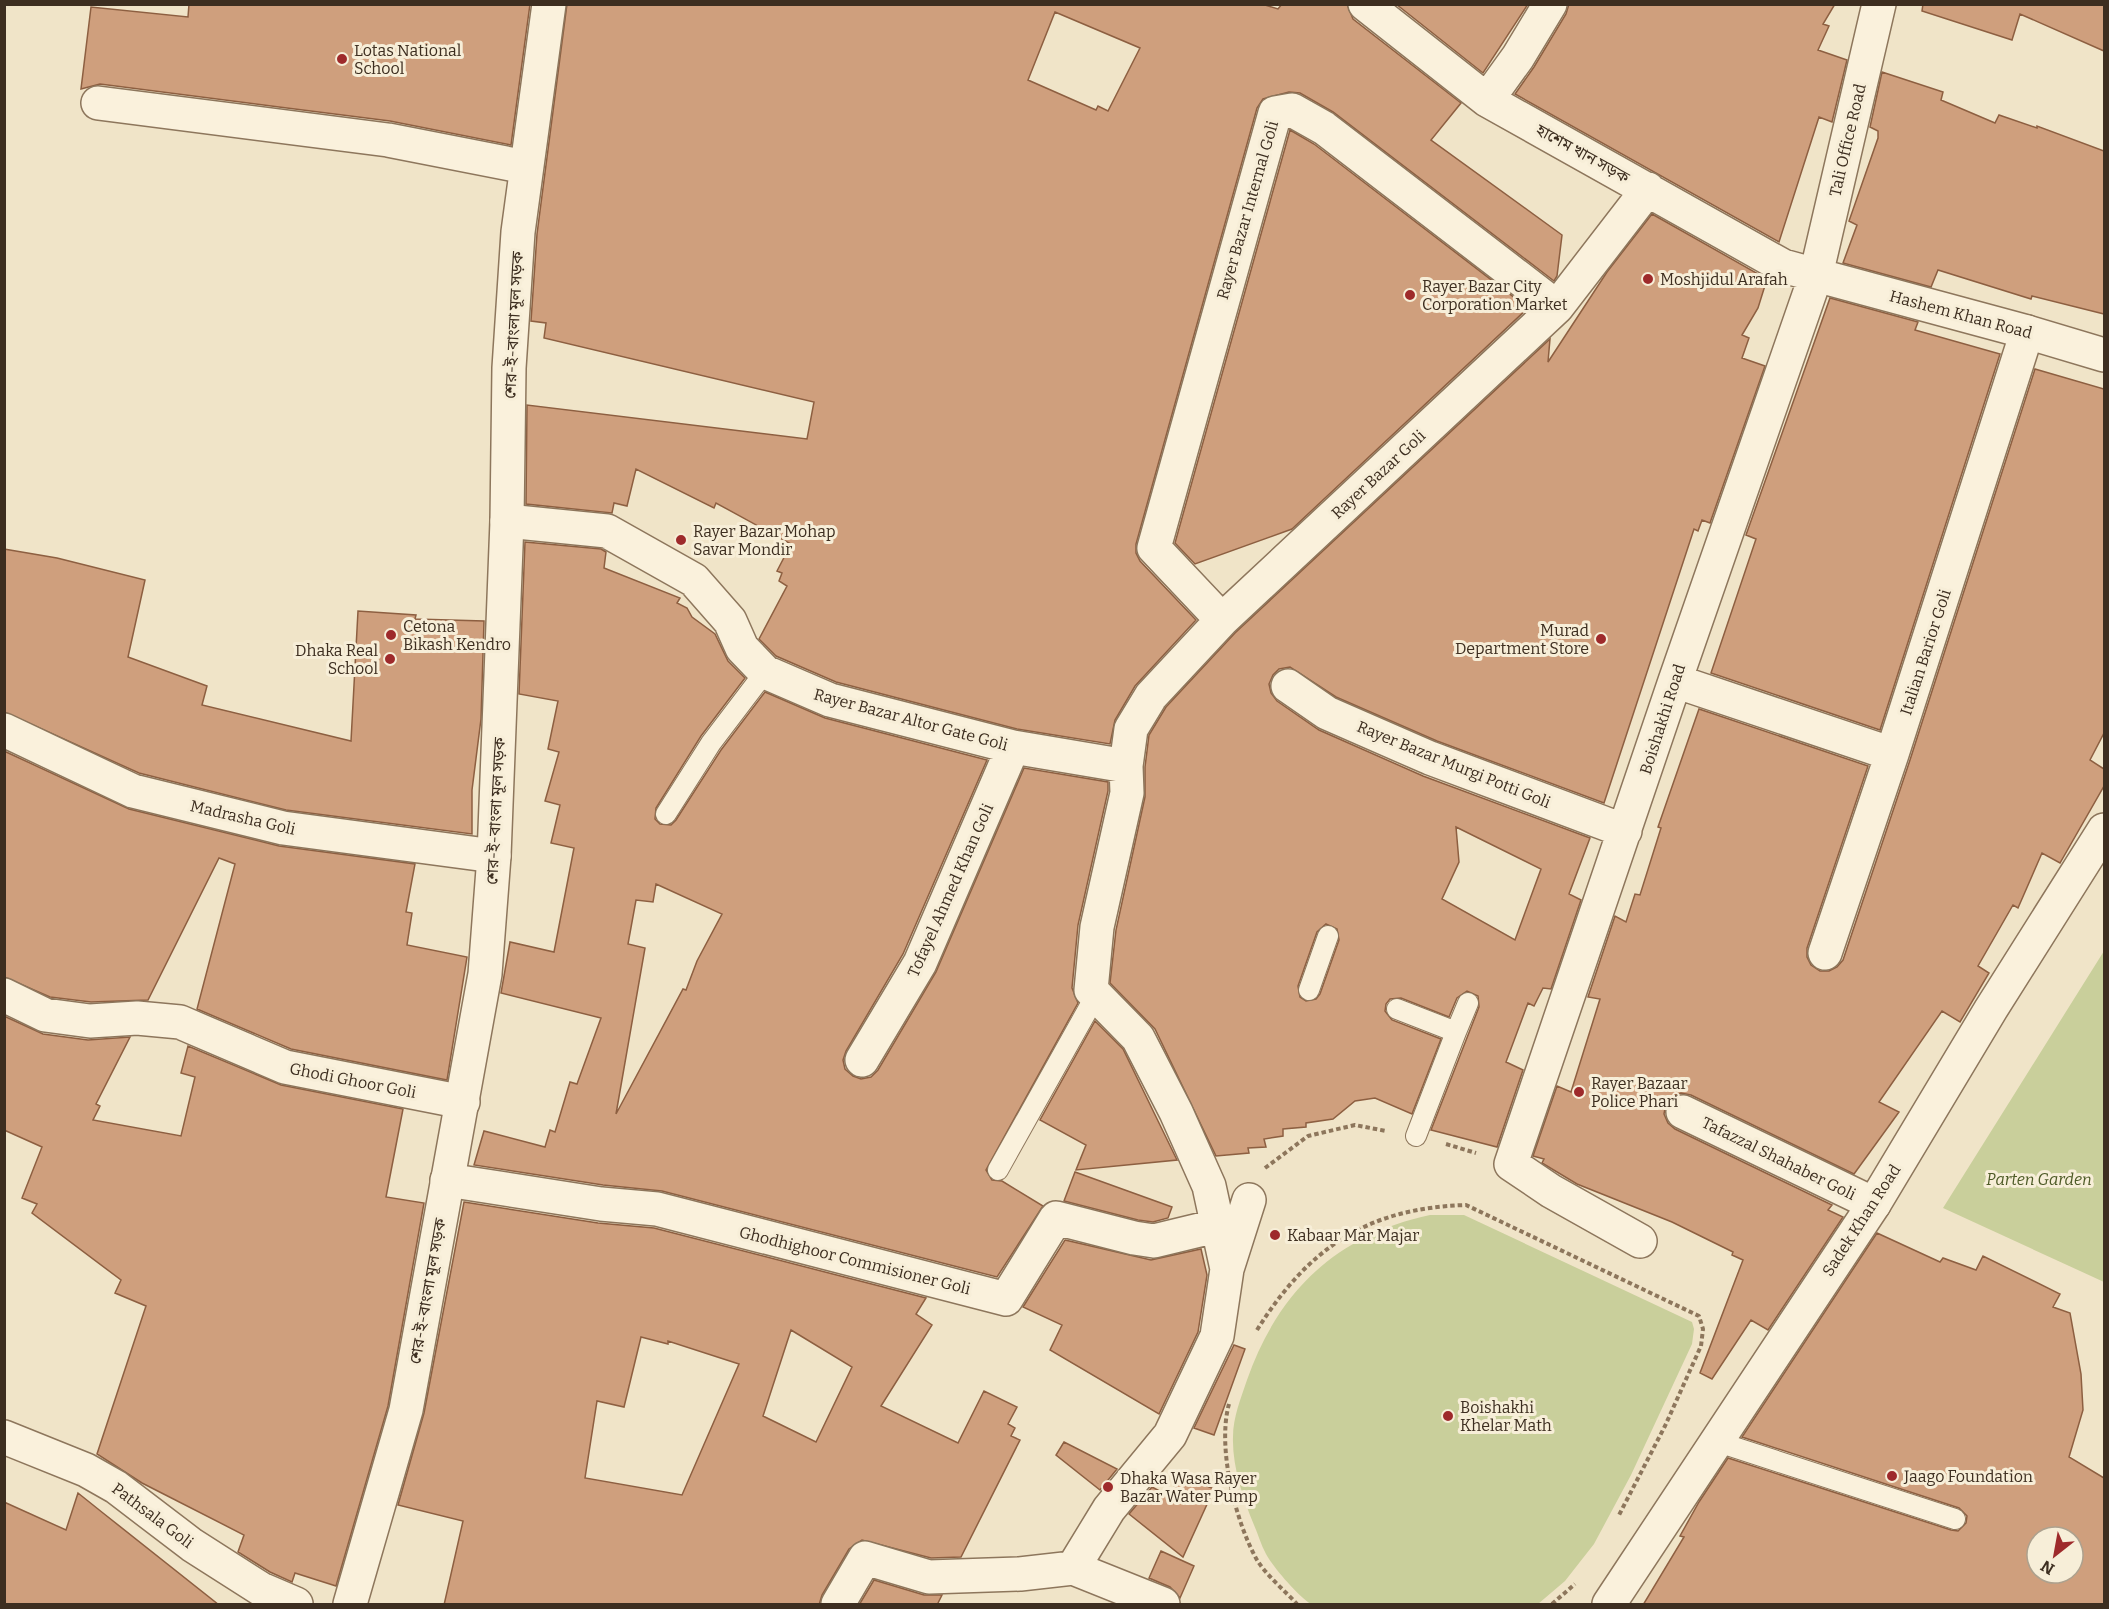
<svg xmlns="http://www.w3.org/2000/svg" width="2109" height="1609" font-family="Bitter,'Noto Sans Bengali',serif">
	<rect width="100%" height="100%" fill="#f0e4c8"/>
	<!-- green -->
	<path fill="#c9cf9b" d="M2104,951V1282L1943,1208Z
		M1430,1215H1464L1692,1322L1694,1329L1692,1344L1631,1475L1594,1544L1565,1581L1538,1604H1311C1299,1597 1273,1567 1266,1554C1261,1545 1258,1534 1254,1525C1243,1498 1232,1466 1233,1437C1233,1417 1241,1398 1247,1380C1278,1291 1337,1235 1430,1215Z"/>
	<!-- building -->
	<path fill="#cf9f7d" stroke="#8d5f41" stroke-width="1.5" fill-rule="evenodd" d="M189,4H530L511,145L390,121L279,107L100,84L81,89L91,7L188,17Z
		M567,4H1262L1278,9L1282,4H1347L1353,19L1461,103L1431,140L1562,235L1557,276L1554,281L1333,112L1300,93L1289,92L1263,99L1257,108L1136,544V553L1140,561L1196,620L1135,686L1115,720L1110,744L1017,729L836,682L776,656L759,639L787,586L779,581L782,573L777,571L791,544L716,503L714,508L636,469L627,506L614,503L612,513L526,504L527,405L807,439L814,402L544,338L546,323L531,321L537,234ZM1055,12L1140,48L1108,111L1098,106L1096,110L1028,80Z
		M1396,4H1528L1483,73Z
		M1569,4H1835L1823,24L1829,26L1818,50L1847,60L1832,122L1819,117L1779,242L1515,94L1534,67L1566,14Z
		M1923,4H2104V51L2020,14L2012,40L1922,11Z
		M1882,72L1943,92L1941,100L1995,123L1999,115L2037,128V126L2104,151V314L2032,296L2031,299L1938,270L1931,287L1843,263L1857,225L1849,221L1878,138V131L1870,127Z
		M1290,130L1314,144L1528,308L1292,529L1195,564L1175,543Z
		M1652,214L1767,279L1758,308L1742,335L1749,338L1742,358L1765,366L1710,523L1702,520L1698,531L1694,529L1604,803L1437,741L1336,697L1290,667L1279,669L1273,675L1269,684L1271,693L1277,701L1319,730L1423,776L1590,838L1569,894L1581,900L1551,989L1543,988L1534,1006L1528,1003L1506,1062L1523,1070L1497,1147L1431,1130L1479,1007L1478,996L1467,991L1457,998L1449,1017L1401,998L1390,999L1386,1004L1385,1011L1392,1020L1441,1039L1412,1114L1375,1098L1355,1101L1333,1119L1306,1123V1127L1283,1129V1136L1264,1139L1266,1147L1248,1148L1249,1153L1216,1156L1155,1029L1110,983L1116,930L1145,797V767L1149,735L1166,707L1235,633L1550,339L1548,362L1607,272ZM1456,827L1541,869L1515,940L1442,899L1459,862ZM1326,924L1337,929L1339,940L1320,994L1316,999L1306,1001L1300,997L1298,986L1317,932Z
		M1830,298L1918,322L1915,330L2000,354L1880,730L1711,673L1756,539L1746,535Z
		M2035,369L2104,389V733L2090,760L2104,769V786L2060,863L2042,853L2018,908L2013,905L1978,966L1989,973L1960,1022L1942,1011L1879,1102L1899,1112L1854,1174L1691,1095L1681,1093L1673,1096L1666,1103L1664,1114L1668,1123L1675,1129L1832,1205L1828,1210L1843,1217L1768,1330L1751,1320L1712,1379L1700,1373L1743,1260L1732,1255L1733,1252L1672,1222L1577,1184L1542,1163L1544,1159L1533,1156L1557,1086L1571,1092L1600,999L1588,997L1615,916L1626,922L1635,894L1640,895L1661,828L1658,827L1699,709L1868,766L1807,948V957L1811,965L1820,971H1829L1837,967L1843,960L1910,760Z
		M525,542L601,549L606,552L604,568L680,598L677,603L687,608L692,617L715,634L728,661L745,678L701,736L656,808L655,819L660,824L671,825L676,820L721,750L765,692L825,718L987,760L903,954L846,1051L843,1060L845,1069L853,1076L861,1079L871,1077L878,1070L936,972L1024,768L1108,782V791L1078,925L1072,988L1078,1003L986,1170L992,1180L1002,1181L1043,1206L997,1277L662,1191L603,1185L474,1165L484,1131L545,1147L550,1130L555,1132L570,1082L577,1084L601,1018L501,993L510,942L554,952L574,848L551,843L560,805L545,801L559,752L548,749L558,701L519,694ZM656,884L722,914L697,961L686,990L683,989L616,1114L645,948L628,944L636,900L653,902Z
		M4,549L57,558L145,580L128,657L207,686L202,705L351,741L358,611L416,615L415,619L484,621L481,719L472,790V834L286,810L139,773L4,712Z
		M4,751L129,809L279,846L415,864L406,912L412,913L407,945L467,957L447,1080L291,1049L197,1009L235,864L219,858L148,1000L91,1002L50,997L4,977Z
		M4,1016L43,1034L88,1040L130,1037L96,1104L100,1106L93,1120L181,1136L195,1077L181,1073L188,1046L281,1085L403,1109L386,1197L424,1203L388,1406L336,1586L295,1573L292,1582L270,1572L238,1552L244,1535L142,1483L97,1454L146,1306L115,1293L121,1280L32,1213L37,1204L22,1198L42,1147L4,1130Z
		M1095,1021L1123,1049L1177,1160L1076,1170L1086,1145L1040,1120Z
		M1075,1172L1172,1207L1168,1218L1153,1222L1138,1220L1064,1201Z
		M464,1202L598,1223L654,1228L926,1298L916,1314L932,1325L881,1406L958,1443L984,1391L1017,1407L1008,1424L1015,1428L1011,1436L1020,1440L961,1557L931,1558L862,1540L849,1549L822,1595L819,1605H444L463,1521L398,1505L424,1413ZM791,1330L852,1367L816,1442L763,1416ZM641,1337L668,1344V1341L739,1364L682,1495L585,1478L597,1401L624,1407Z
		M1877,1233L1940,1262L1943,1258L1976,1270L1983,1256L2060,1294L2053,1307L2070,1313L2081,1374L2083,1410L2069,1457L2104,1478V1605H1643L1684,1537L1680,1536L1699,1502L1728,1458L1951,1530L1958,1531L1966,1523L1967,1516L1959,1508L1742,1437ZM2037,1537H2073V1573H2037Z
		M1065,1240L1151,1260L1201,1249L1207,1275L1198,1332L1159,1414L1050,1350L1062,1325L1023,1307Z
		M1234,1345L1245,1349L1214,1435L1194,1428Z
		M1064,1442L1117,1469L1100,1490L1056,1455Z
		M1181,1475L1214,1489L1183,1557L1129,1514L1152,1487L1169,1496Z
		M78,1493L103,1513L219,1605H4V1502L66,1530Z
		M1161,1551L1194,1566L1180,1598L1170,1587L1149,1578Z
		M874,1580L924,1595H942L937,1605H859Z"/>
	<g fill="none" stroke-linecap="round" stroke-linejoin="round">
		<defs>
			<path id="service" d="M666,814L711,743L765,672
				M1309,990L1328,936
				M1397,1009L1456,1032L1416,1136
				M1456,1032L1468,1003
				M998,1170L1096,995
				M1715,1441L1955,1519"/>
			<path id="minor" d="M1365,4L1487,100L1783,266L1816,275L1675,681L1511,1164L1551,1191L1640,1241
				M1487,100L1518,57L1550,4
				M98,103L388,140L526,167
				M507,521L607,531L694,580L730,621L742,648L765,672L830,700L1013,747L1126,766
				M1222,620L1154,548L1275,113L1292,110L1324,128L1557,307
				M1675,681L1892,754L2027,332
				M1288,686L1327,713L1430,758L1625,831
				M4,730L133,791L283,828L494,856
				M1825,953L1892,754
				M4,995L45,1015L90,1021L137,1018L180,1022L285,1067L463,1102
				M862,1060L920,963L1013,747
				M1683,1112L1874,1204
				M447,1180L601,1204L657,1209L1006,1299L1056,1218L1134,1238L1154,1241L1216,1226
				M1227,1269L1209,1186L1176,1112L1138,1038L1091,990L1097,927L1127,793L1126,766L1131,729L1151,696L1222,620L1557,307L1648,189
				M4,1437L86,1470L116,1487L192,1545L261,1589L296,1604
				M838,1604L865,1558L929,1577L1020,1574L1073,1568
				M1163,1604L1073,1568L1109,1509L1170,1435L1217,1336L1227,1269L1249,1200"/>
			<path id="tertiary" d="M1879,4L1816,275L2027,332L2104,355
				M350,1604L406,1410L485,974L494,856L507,521L509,368L518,232L549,4
				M1609,1604L1874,1204L1991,1009L2104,830"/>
		</defs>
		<!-- service casing -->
		<use href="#service" stroke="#8d765c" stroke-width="22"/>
		<!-- minor casing -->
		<use href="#minor" stroke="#8d765c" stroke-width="36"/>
		<!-- tertiary casing -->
		<use href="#tertiary" stroke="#8d765c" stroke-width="36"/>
		<!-- path -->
		<path stroke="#8d765c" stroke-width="4" stroke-dasharray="4.5 3" stroke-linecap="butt" d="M1446,1144L1476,1153
			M1265,1168L1308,1136L1355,1125L1386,1131
			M1257,1330C1309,1247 1368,1208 1466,1205L1699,1316L1703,1329L1701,1346L1665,1426L1618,1517
			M1229,1404C1217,1447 1235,1521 1257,1560C1267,1576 1285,1591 1297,1604
			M1552,1604L1575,1584"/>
		<!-- service -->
		<use href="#service" stroke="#faf1dc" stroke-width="20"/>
		<!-- minor -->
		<use href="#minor" stroke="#faf1dc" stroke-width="33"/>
		<!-- tertiary -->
		<use href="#tertiary" stroke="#faf1dc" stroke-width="33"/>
	</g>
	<!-- markers -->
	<g fill="#9e2a2b" stroke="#f7eed8" stroke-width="2">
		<circle cx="342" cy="59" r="6"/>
		<circle cx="1648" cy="279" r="6"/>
		<circle cx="1410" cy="295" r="6"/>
		<circle cx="681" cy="540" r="6"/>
		<circle cx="391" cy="635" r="6"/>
		<circle cx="1601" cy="639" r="6"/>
		<circle cx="390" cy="659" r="6"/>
		<circle cx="1579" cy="1092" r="6"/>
		<circle cx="1275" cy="1235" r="6"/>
		<circle cx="1448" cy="1416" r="6"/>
		<circle cx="1892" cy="1476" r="6"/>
		<circle cx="1108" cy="1487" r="6"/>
	</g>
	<g text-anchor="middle" stroke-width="6" stroke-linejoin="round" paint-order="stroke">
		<!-- poi labels -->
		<g font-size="16" fill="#3d2e20" stroke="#f7eed8" text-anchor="start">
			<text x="354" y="56">Lotas National<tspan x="354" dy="18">School</tspan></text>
			<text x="1660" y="285">Moshjidul Arafah</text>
			<text x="1422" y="292">Rayer Bazar City<tspan x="1422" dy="18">Corporation Market</tspan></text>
			<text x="693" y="537">Rayer Bazar Mohap<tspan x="693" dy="18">Savar Mondir</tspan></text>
			<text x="403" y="632">Cetona<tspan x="403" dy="18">Bikash Kendro</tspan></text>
			<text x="1589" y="636" text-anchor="end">Murad<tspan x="1589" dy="18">Department Store</tspan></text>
			<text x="378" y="656" text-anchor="end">Dhaka Real<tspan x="378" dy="18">School</tspan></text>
			<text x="1591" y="1089">Rayer Bazaar<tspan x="1591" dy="18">Police Phari</tspan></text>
			<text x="1287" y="1241">Kabaar Mar Majar</text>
			<text x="1460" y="1413">Boishakhi<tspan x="1460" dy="18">Khelar Math</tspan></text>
			<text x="1904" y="1482">Jaago Foundation</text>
			<text x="1120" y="1484">Dhaka Wasa Rayer<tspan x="1120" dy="18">Bazar Water Pump</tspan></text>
		</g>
		<!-- street labels -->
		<g font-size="16" fill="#3d2e20" stroke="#f7eed8">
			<text transform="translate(1847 140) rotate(-77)" y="6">Tali Office Road</text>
			<text transform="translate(1583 153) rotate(29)" y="6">হাশেম খান সড়ক</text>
			<text transform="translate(1247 210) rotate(-74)" y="6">Rayer Bazar Internal Goli</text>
			<text transform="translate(1961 314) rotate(15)" y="6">Hashem Khan Road</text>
			<text transform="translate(513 325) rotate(-87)" y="6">শের-ই-বাংলা মূল সড়ক</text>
			<text transform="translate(1378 474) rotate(-43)" y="6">Rayer Bazar Goli</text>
			<text transform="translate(1925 652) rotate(-72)" y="6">Italian Barior Goli</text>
			<text transform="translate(911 719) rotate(15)" y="6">Rayer Bazar Altor Gate Goli</text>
			<text transform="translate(1662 719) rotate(-72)" y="6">Boishakhi Road</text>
			<text transform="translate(1454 764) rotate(22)" y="6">Rayer Bazar Murgi Potti Goli</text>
			<text transform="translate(495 811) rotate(-87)" y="6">শের-ই-বাংলা মূল সড়ক</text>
			<text transform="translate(243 817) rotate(13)" y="6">Madrasha Goli</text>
			<text transform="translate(950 890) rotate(-66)" y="6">Tofayel Ahmed Khan Goli</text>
			<text transform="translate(353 1080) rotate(11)" y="6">Ghodi Ghoor Goli</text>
			<text transform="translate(1779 1158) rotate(26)" y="6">Tafazzal Shahaber Goli</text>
			<text transform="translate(1861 1220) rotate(-57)" y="6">Sadek Khan Road</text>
			<text transform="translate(855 1260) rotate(14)" y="6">Ghodhighoor Commisioner Goli</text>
			<text transform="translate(427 1291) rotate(-80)" y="6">শের-ই-বাংলা মূল সড়ক</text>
			<text transform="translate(153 1515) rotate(37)" y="6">Pathsala Goli</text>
		</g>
		<!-- park labels -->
		<g font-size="16" font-style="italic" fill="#4d5a26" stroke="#f7eed8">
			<text x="2039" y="1185">Parten Garden</text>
		</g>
	</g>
	<!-- border -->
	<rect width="2109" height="1609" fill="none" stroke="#3d2e20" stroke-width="12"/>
	<!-- north arrow -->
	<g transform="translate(2055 1555) rotate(211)"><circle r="28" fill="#f7eed8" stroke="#ada18e" stroke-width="1.5"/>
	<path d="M0-4.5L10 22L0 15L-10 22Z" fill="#9e2a2b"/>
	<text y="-9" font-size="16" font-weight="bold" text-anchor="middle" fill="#3d2e20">N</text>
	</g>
</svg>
